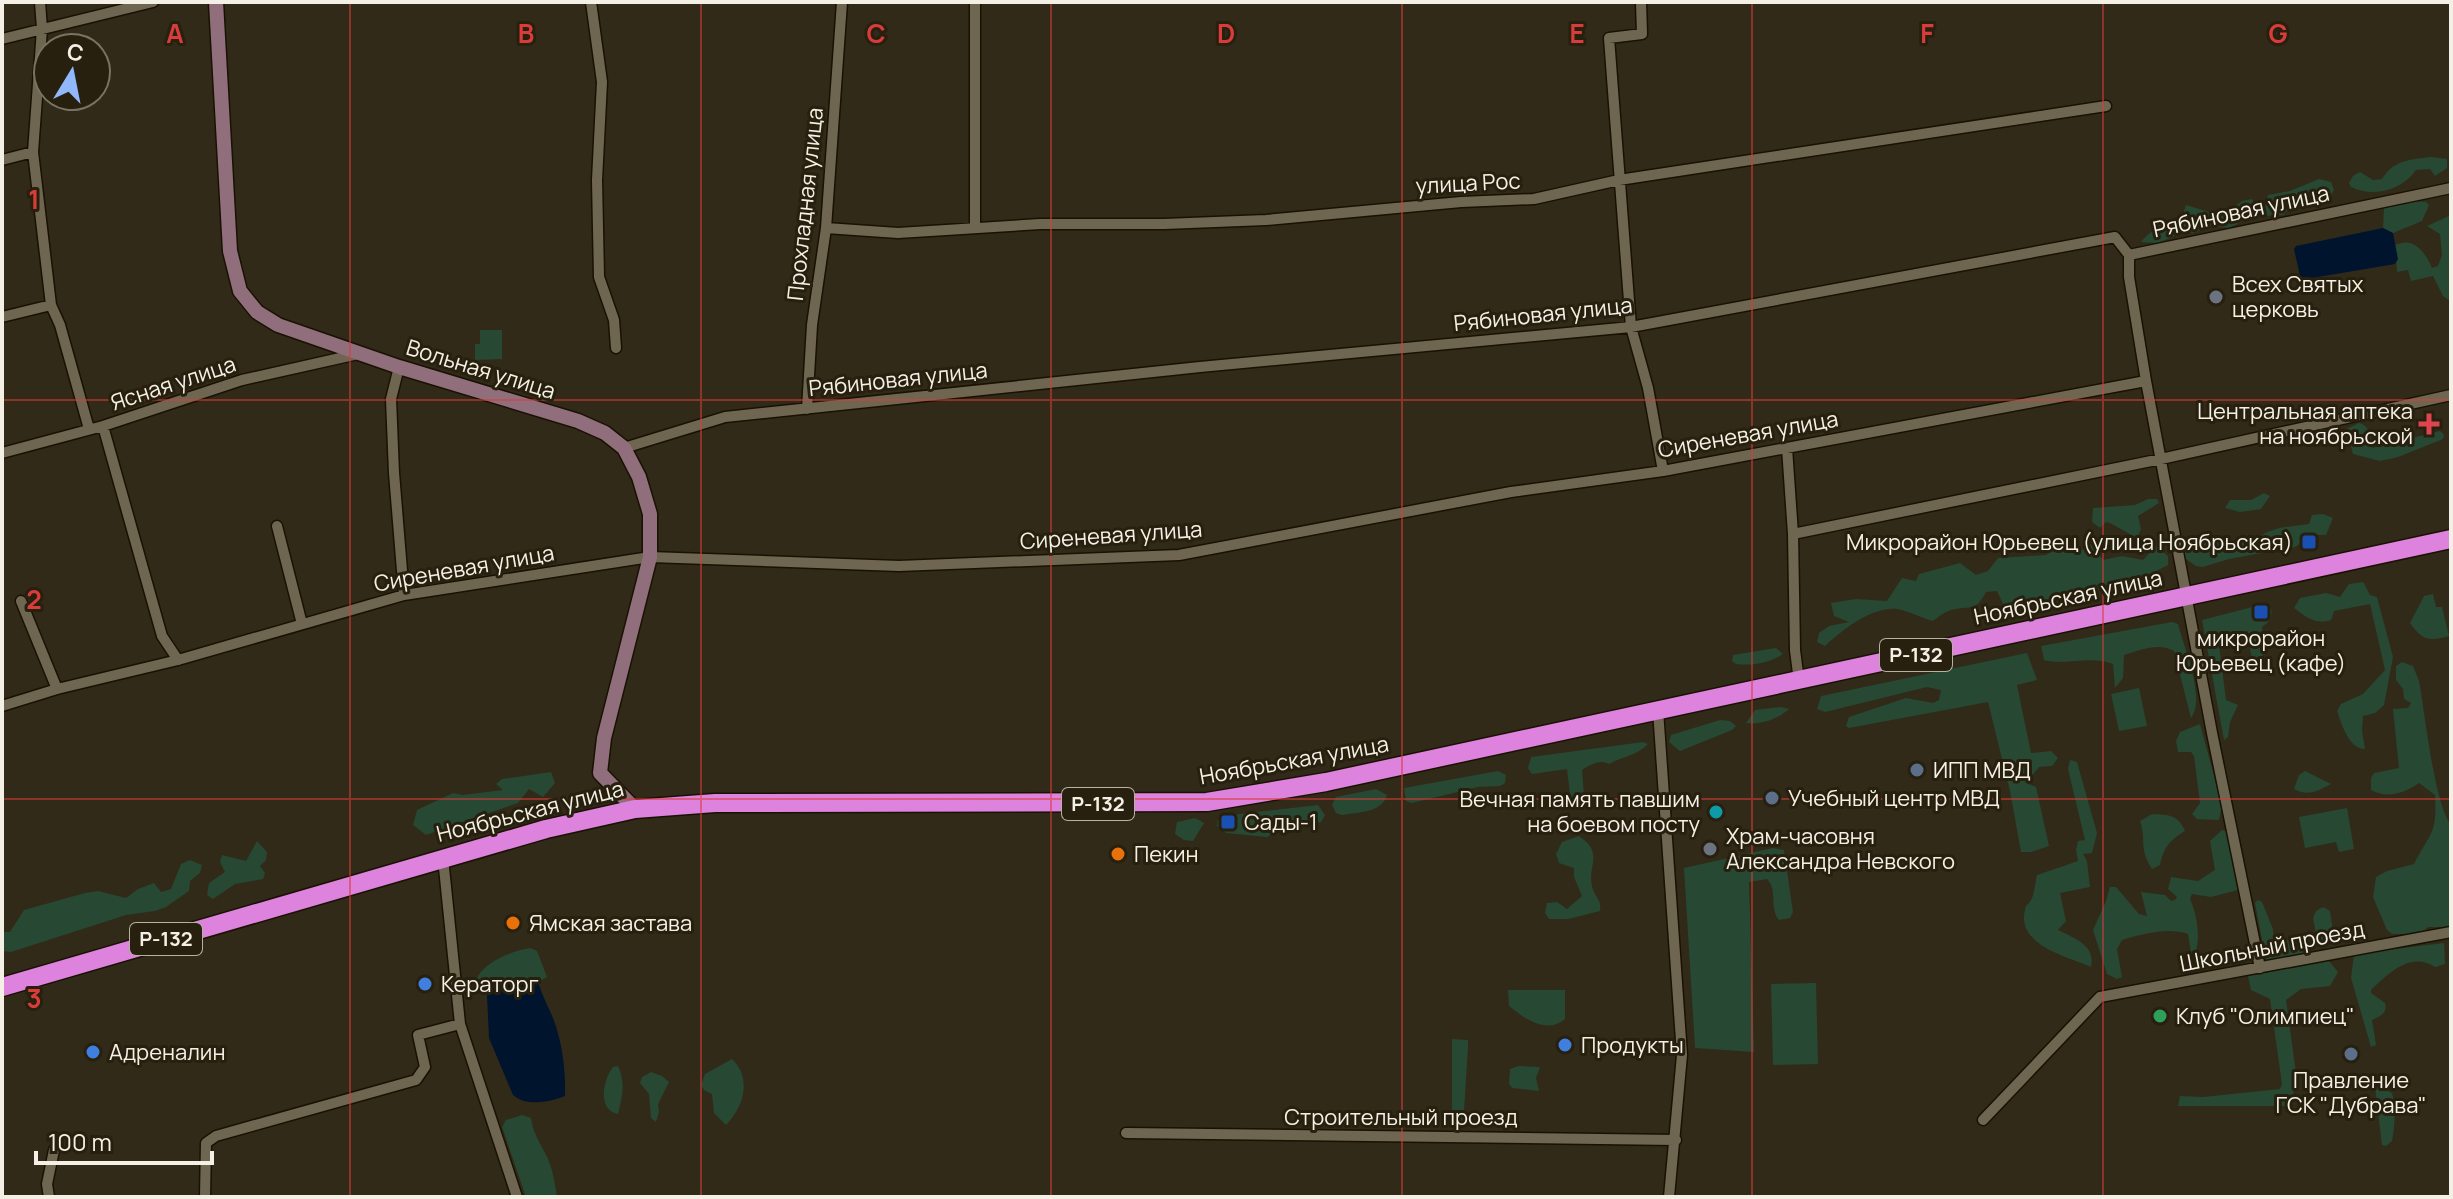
<svg xmlns="http://www.w3.org/2000/svg" width="2453" height="1199" font-family="Manrope,sans-serif">
	<rect width="100%" height="100%" fill="#312a18"/>
	<!-- green -->
	<path fill="#274833" d="M2432,157L2447,159V168L2435,176L2430,169L2416,170C2402,190 2374,198 2351,187L2349,183L2353,176L2360,172L2373,180L2382,179C2393,160 2412,159 2432,157Z
		M2319,179L2331,182L2334,190L2331,195L2302,197L2283,215L2263,216L2268,195L2290,191Z
		M2252,199L2256,206L2253,216L2229,228L2210,226L2193,233L2183,232L2158,243L2141,242C2147,234 2155,231 2160,222L2182,217L2186,205L2222,216L2242,201Z
		M2413,201L2426,202L2429,205L2422,221L2393,233L2383,228L2384,208Z
		M2449,216L2451,297L2449,300L2443,296L2433,276L2411,281L2408,270L2397,272L2395,245C2414,236 2425,252 2432,268L2438,266L2442,255L2440,234L2427,226Z
		M480,330H502V359L475,360V344H480Z
		M2359,423C2371,426 2370,437 2372,448L2440,431L2444,435L2443,439L2398,457L2380,461L2353,454L2346,429Z
		M2264,493L2270,496L2261,509L2240,512L2225,508L2230,500H2251Z
		M2148,499H2157L2159,503L2138,516L2141,529L2137,538L2110,523L2106,522L2100,528L2092,522L2093,508L2135,505Z
		M2323,514L2333,518L2326,535H2313L2295,547L2229,559L2203,567L2196,566L2183,557L2184,549L2202,545L2216,537C2240,552 2254,536 2276,529C2286,526 2298,526 2309,524L2312,515Z
		M2064,542L2083,550L2091,544L2103,560L2122,556L2143,560L2156,546L2168,556V565L2150,574L2114,580L2110,587L2018,607L2003,604L1997,591L1986,592C1975,613 1970,605 1951,610C1945,612 1938,617 1933,621C1922,618 1906,610 1897,609C1871,607 1844,629 1825,646L1817,642L1819,633L1829,626L1849,622L1834,616L1831,603L1856,599L1887,601L1902,578L1916,581L1919,574L1960,563L1976,575L1988,571L1998,558L2046,555Z
		M2363,582L2370,595L2377,597L2393,657L2384,705L2375,713L2363,716L2362,731L2365,749C2349,749 2342,725 2337,711L2341,704L2363,694L2385,670L2370,604L2334,611L2331,620C2315,625 2306,617 2294,608L2300,598L2326,593L2340,597L2349,584Z
		M2433,594L2436,607H2442L2449,636C2428,642 2422,640 2410,623L2424,596Z
		M2264,604L2271,608C2273,616 2269,623 2262,627L2265,647L2259,666L2256,667L2252,662L2248,631L2218,637L2226,700L2238,705L2230,722L2228,737L2224,740L2202,620Z
		M2172,622L2178,624C2184,648 2206,698 2191,718L2174,651C2160,642 2139,650 2124,655L2123,678L2115,688L2113,664C2091,655 2067,666 2044,660L2041,646Z
		M1776,648L1783,654C1770,663 1751,666 1736,664L1732,661L1733,655Z
		M2027,653L2037,680L2017,685L2031,753L2051,751L2058,758L2052,766L2039,767L2026,783L2036,787L2049,846L2031,852H2021L2010,791L1988,702L1849,728L1846,726L1849,717L1906,698L1933,703L1939,700L1941,690L1927,687L1825,712L1817,709L1821,696Z
		M2402,662L2413,666L2419,681C2425,712 2434,803 2451,825V927H2428L2421,934H2392L2387,930L2373,897L2376,877L2387,871L2414,864C2431,831 2437,835 2435,795L2419,783C2405,793 2387,799 2371,790V778L2374,773L2399,768L2393,709L2408,708L2411,703L2404,699L2403,689L2396,680V666Z
		M2139,688L2147,726L2119,731L2111,694Z
		M1781,707L1789,709C1778,719 1761,725 1746,723L1755,710Z
		M1720,720L1730,721L1736,726L1732,730L1680,751L1669,742L1671,735Z
		M2200,724L2222,805L2219,820L2197,819L2192,814L2200,803L2194,756L2191,752H2178L2176,741L2180,732Z
		M1643,742L1648,744C1637,756 1623,756 1609,764C1599,759 1591,765 1582,770L1584,796L1577,803H1571L1567,769L1532,774L1528,768L1531,757Z
		M2070,760L2077,762L2097,833L2092,853L2083,854L2087,861L2090,887L2060,893L2066,921L2058,930C2074,938 2096,945 2091,967C2068,957 2016,945 2025,910C2026,903 2028,906 2031,900C2035,893 2035,882 2037,875L2078,861L2076,850L2078,841L2085,840L2068,769Z
		M1498,771L1506,775L1505,783L1500,786L1478,787L1412,803L1406,801L1404,788Z
		M2305,771L2331,784C2317,791 2309,797 2294,789L2299,775Z
		M551,772L555,783L543,797L529,789L518,803L426,835L413,825L417,810L453,793L463,795L503,790L496,784L502,779Z
		M1376,789L1387,795C1382,813 1358,812 1342,815L1336,813L1332,805L1336,797Z
		M1318,805L1325,815L1321,822L1281,828L1267,837L1226,833L1217,826L1218,820L1223,816Z
		M2347,808L2354,849L2339,852L2336,842L2305,848L2299,817Z
		M2152,814C2168,815 2178,814 2185,831C2169,841 2164,847 2160,865L2152,869C2138,847 2147,842 2140,821Z
		M1195,818L1204,823L1193,841L1184,840L1175,834L1177,822Z
		M2222,830L2231,833L2238,890L2211,897L2192,894L2190,899C2197,913 2205,953 2187,962L2191,953L2188,934C2169,927 2142,934 2122,940L2117,949L2122,977L2117,979L2107,974L2093,930L2106,901L2110,887H2116L2139,914L2147,916L2141,892L2165,895L2171,901L2175,900L2177,897L2168,889L2171,877L2198,881L2215,870L2210,841Z
		M1579,836C1605,854 1587,865 1592,886C1594,897 1602,899 1600,911L1568,919H1549L1545,913L1547,903L1557,902L1567,909L1582,896L1574,877V868L1559,863L1556,854L1562,842Z
		M257,841L267,852L266,860L260,866L265,873L263,879L235,884L213,899L207,895L209,883L225,872L220,862L222,855L246,861Z
		M1773,848L1784,850L1793,912L1790,918L1779,920C1769,908 1778,890 1767,879L1749,882L1754,1052L1695,1048L1684,868Z
		M190,860L202,865L200,873L190,881L189,891L166,907L155,911L126,915L11,952L2,951V932H10L24,910L85,893L98,891L126,898L138,889L154,883L161,892L171,889L181,864Z
		M2258,900L2262,902L2273,929L2274,940H2302L2306,948L2305,954L2279,962L2266,961L2255,903Z
		M2323,907L2330,911L2333,931L2331,942L2322,946L2318,943L2313,918L2316,911Z
		M2444,943L2445,964L2435,967C2410,951 2388,974 2371,990V993L2385,1003C2388,1014 2380,1016 2372,1020L2376,1045L2371,1047L2351,978L2354,954Z
		M530,948L537,951L547,977L538,982C516,977 502,978 487,995L476,980C483,962 512,951 530,948Z
		M2329,961L2338,972L2330,986L2301,989L2286,1000L2296,1073L2292,1106H2178L2180,1096L2203,1097L2280,1089L2282,1084L2270,999L2251,990L2248,976Z
		M1816,983L1818,1064L1773,1065L1771,984Z
		M1508,990H1565V1019C1546,1035 1524,1018 1509,1006Z
		M1452,1039L1468,1040V1047L1463,1127L1452,1128Z
		M732,1059C752,1078 744,1107 726,1125L714,1113L712,1094L704,1090L701,1085L705,1074Z
		M618,1066C626,1083 622,1097 618,1114C597,1111 603,1079 613,1067Z
		M1519,1066L1540,1067L1536,1078L1539,1091L1512,1088L1509,1084L1510,1069Z
		M651,1072L662,1076L669,1082L658,1104L659,1112L656,1122L651,1118L649,1094L640,1083L642,1077Z
		M2375,1087H2381L2392,1093C2396,1107 2395,1126 2392,1141L2386,1146L2382,1145Z
		M522,1115L531,1118C533,1134 541,1144 548,1159C553,1171 555,1184 557,1197H526L502,1127L506,1120Z"/>
	<!-- water -->
	<path fill="#00142e" d="M2383,228L2393,233L2398,259L2395,264L2306,279L2300,276L2294,249L2296,246Z
		M518,977L538,982C542,995 548,1006 553,1018C562,1041 566,1071 565,1096C549,1102 527,1107 513,1095L489,1038L487,995L497,984Z"/>
	<g fill="none" stroke-linecap="round" stroke-linejoin="round">
		<defs>
			<path id="street" d="M40,2L42,29L33,152L51,305L60,325L89,429
				M591,2L602,82L597,180L599,277L614,320L616,348
				M1641,2L1642,34L1609,38L1631,327L1648,388L1663,471
				M2,39L153,2
				M2,160L33,152
				M826,228L898,233L1040,224H1164L1266,220L1461,202L1534,199L1619,180L2106,106
				M975,228V2
				M2129,255V277L2146,381L2212,733L2260,968
				M2129,255L2451,188
				M2,317L51,305
				M399,367L391,399L394,473L404,595
				M807,409L812,325L826,228L842,2
				M103,426L162,636L178,660
				M624,448L725,417L1200,367L1631,327L2115,237L2129,255
				M1787,448L1793,534L1795,650L1799,681
				M2,453L103,426L242,380L358,354
				M277,526L302,624
				M1793,534L2161,459L2451,395
				M21,601L57,689
				M2,706L57,689L178,660L404,595L650,557L899,566L1179,555L1511,492L1663,471L2146,381
				M1658,710L1682,1055L1669,1197
				M443,858L460,1024L517,1197
				M1983,1120L2100,997L2451,932
				M1126,1133L1676,1140
				M49,1197L47,1184L54,1150
				M205,1197L206,1143L216,1136L416,1080L425,1067L418,1035L460,1024"/>
			<path id="secondary" d="M216,2L230,251L240,291L257,312L278,325L399,367L578,421L605,433L624,448L639,477L650,514V557L604,738L600,773L635,809"/>
			<path id="highway" d="M2,987L546,829L635,809L715,803L1207,802L1326,782L2451,539"/>
		</defs>
		<!-- street casing -->
		<use href="#street" stroke="#191203" stroke-width="13"/>
		<!-- secondary casing -->
		<use href="#secondary" stroke="#191203" stroke-width="17"/>
		<!-- highway casing -->
		<use href="#highway" stroke="#191203" stroke-width="21"/>
		<!-- street -->
		<use href="#street" stroke="#6f6652" stroke-width="10"/>
		<!-- secondary -->
		<use href="#secondary" stroke="#906e7c" stroke-width="14"/>
		<!-- highway -->
		<use href="#highway" stroke="#dd82dd" stroke-width="18"/>
	</g>
	<!-- grid -->
	<path fill="none" stroke="#d93c3b" stroke-width="2" stroke-opacity="0.55" d="M350,2V1197M701,2V1197M1051,2V1197M1402,2V1197M1752,2V1197M2103,2V1197M2,400H2451M2,799H2451"/>
	<!-- markers -->
	<g fill="#6b7280" stroke="#27200e" stroke-width="3">
		<circle cx="2216" cy="297" r="8"/>
		<circle cx="1710" cy="849" r="8"/>
	</g>
	<path fill="#e0444e" stroke="#27200e" stroke-width="3" d="M2425 412h8v8h8v8h-8v8h-8v-8h-8v-8h8z"/>
	<g fill="#1a4fb4" stroke="#27200e" stroke-width="3">
		<rect x="2301" y="534" width="16" height="16" rx="4"/>
		<rect x="2253" y="604" width="16" height="16" rx="4"/>
		<rect x="1220" y="814" width="16" height="16" rx="4"/>
	</g>
	<g fill="#5c6f8a" stroke="#27200e" stroke-width="3">
		<circle cx="1917" cy="770" r="8"/>
		<circle cx="1772" cy="798" r="8"/>
		<circle cx="2351" cy="1054" r="8"/>
	</g>
	<circle fill="#0f9aa8" stroke="#27200e" stroke-width="3" cx="1716" cy="812" r="8"/>
	<g fill="#e8710a" stroke="#27200e" stroke-width="3">
		<circle cx="1118" cy="854" r="8"/>
		<circle cx="513" cy="923" r="8"/>
	</g>
	<g fill="#3f7fe0" stroke="#27200e" stroke-width="3">
		<circle cx="425" cy="984" r="8"/>
		<circle cx="1565" cy="1045" r="8"/>
		<circle cx="93" cy="1052" r="8"/>
	</g>
	<circle fill="#2e9e5b" stroke="#27200e" stroke-width="3" cx="2160" cy="1016" r="8"/>
	<g text-anchor="middle" stroke-width="6" stroke-linejoin="round" paint-order="stroke">
		<!-- shield labels -->
		<g fill="#27200e" stroke="#b7b2a4" stroke-width="2">
			<rect x="1880" y="639" width="72" height="32" rx="6"/>
			<rect x="1062" y="788" width="72" height="32" rx="6"/>
			<rect x="130" y="923" width="72" height="32" rx="6"/>
		</g>
		<g font-size="20" font-weight="bold" fill="#f5f0e5">
			<text x="1916" y="662">Р-132</text>
			<text x="1098" y="811">Р-132</text>
			<text x="166" y="946">Р-132</text>
		</g>
		<!-- street labels -->
		<g font-size="22" fill="#f5f0e5" stroke="#27200e">
			<text transform="translate(1468 183) rotate(-3)" y="8">улица Рос</text>
			<text transform="translate(805 204) rotate(-84)" y="8">Прохладная улица</text>
			<text transform="translate(2241 211) rotate(-12)" y="8">Рябиновая улица</text>
			<text transform="translate(1543 314) rotate(-6)" y="8">Рябиновая улица</text>
			<text transform="translate(481 369) rotate(17)" y="8">Вольная улица</text>
			<text transform="translate(898 379) rotate(-6)" y="8">Рябиновая улица</text>
			<text transform="translate(173 383) rotate(-18)" y="8">Ясная улица</text>
			<text transform="translate(1748 434) rotate(-10)" y="8">Сиреневая улица</text>
			<text transform="translate(1111 535) rotate(-4)" y="8">Сиреневая улица</text>
			<text transform="translate(464 568) rotate(-10)" y="8">Сиреневая улица</text>
			<text transform="translate(2068 597) rotate(-12)" y="8">Ноябрьская улица</text>
			<text transform="translate(1294 760) rotate(-10)" y="8">Ноябрьская улица</text>
			<text transform="translate(530 811) rotate(-14)" y="8">Ноябрьская улица</text>
			<text transform="translate(2272 946) rotate(-11)" y="8">Школьный проезд</text>
			<text x="1401" y="1125">Строительный проезд</text>
		</g>
		<!-- poi labels -->
		<g font-size="22" fill="#f5f0e5" stroke="#27200e" text-anchor="start">
			<text x="2232" y="292">Всех Святых<tspan x="2232" dy="25">церковь</tspan></text>
			<text x="2413" y="419" text-anchor="end">Центральная аптека<tspan x="2413" dy="25">на ноябрьской</tspan></text>
			<text x="2293" y="550" text-anchor="end">Микрорайон Юрьевец (улица Ноябрьская)</text>
			<text x="2261" y="646" text-anchor="middle">микрорайон<tspan x="2261" dy="25">Юрьевец (кафе)</tspan></text>
			<text x="1933" y="778">ИПП МВД</text>
			<text x="1788" y="806">Учебный центр МВД</text>
			<text x="1700" y="807" text-anchor="end">Вечная память павшим<tspan x="1700" dy="25">на боевом посту</tspan></text>
			<text x="1244" y="830">Сады-1</text>
			<text x="1726" y="844">Храм-часовня<tspan x="1726" dy="25">Александра Невского</tspan></text>
			<text x="1134" y="862">Пекин</text>
			<text x="529" y="931">Ямская застава</text>
			<text x="441" y="992">Кераторг</text>
			<text x="2176" y="1024">Клуб "Олимпиец"</text>
			<text x="1581" y="1053">Продукты</text>
			<text x="109" y="1060">Адреналин</text>
			<text x="2351" y="1088" text-anchor="middle">Правление<tspan x="2351" dy="25">ГСК "Дубрава"</tspan></text>
		</g>
	</g>
	<g font-size="26" text-anchor="middle" font-weight="bold" fill="#d93c3b" stroke="#27200e" stroke-width="6" stroke-linejoin="round" paint-order="stroke">
		<text x="175" y="43">A</text>
		<text x="526" y="43">B</text>
		<text x="876" y="43">C</text>
		<text x="1226" y="43">D</text>
		<text x="1577" y="43">E</text>
		<text x="1927" y="43">F</text>
		<text x="2278" y="43">G</text>
		<text x="34" y="209">1</text>
		<text x="34" y="609">2</text>
		<text x="34" y="1008">3</text>
	</g>
	<!-- border -->
	<rect width="2453" height="1199" fill="none" stroke="#f5f0e5" stroke-width="8"/>
	<!-- north arrow -->
	<g transform="translate(72 72) rotate(10)"><circle r="38" fill="#27200e" stroke="#797364" stroke-width="2"/>
	<path d="M0-6L14 30L0 20L-14 30Z" fill="#91b8fd"/>
	<text y="-12" font-size="22" font-weight="bold" text-anchor="middle" fill="#f5f0e5">С</text>
	</g>
	<!-- scale -->
	<path d="M36 1151v12h176v-12" fill="none" stroke="#f5f0e5" stroke-width="4"/>
	<text x="48" y="1151" font-size="24" fill="#f5f0e5" stroke="#27200e" stroke-width="6" paint-order="stroke">100 m</text>
</svg>
